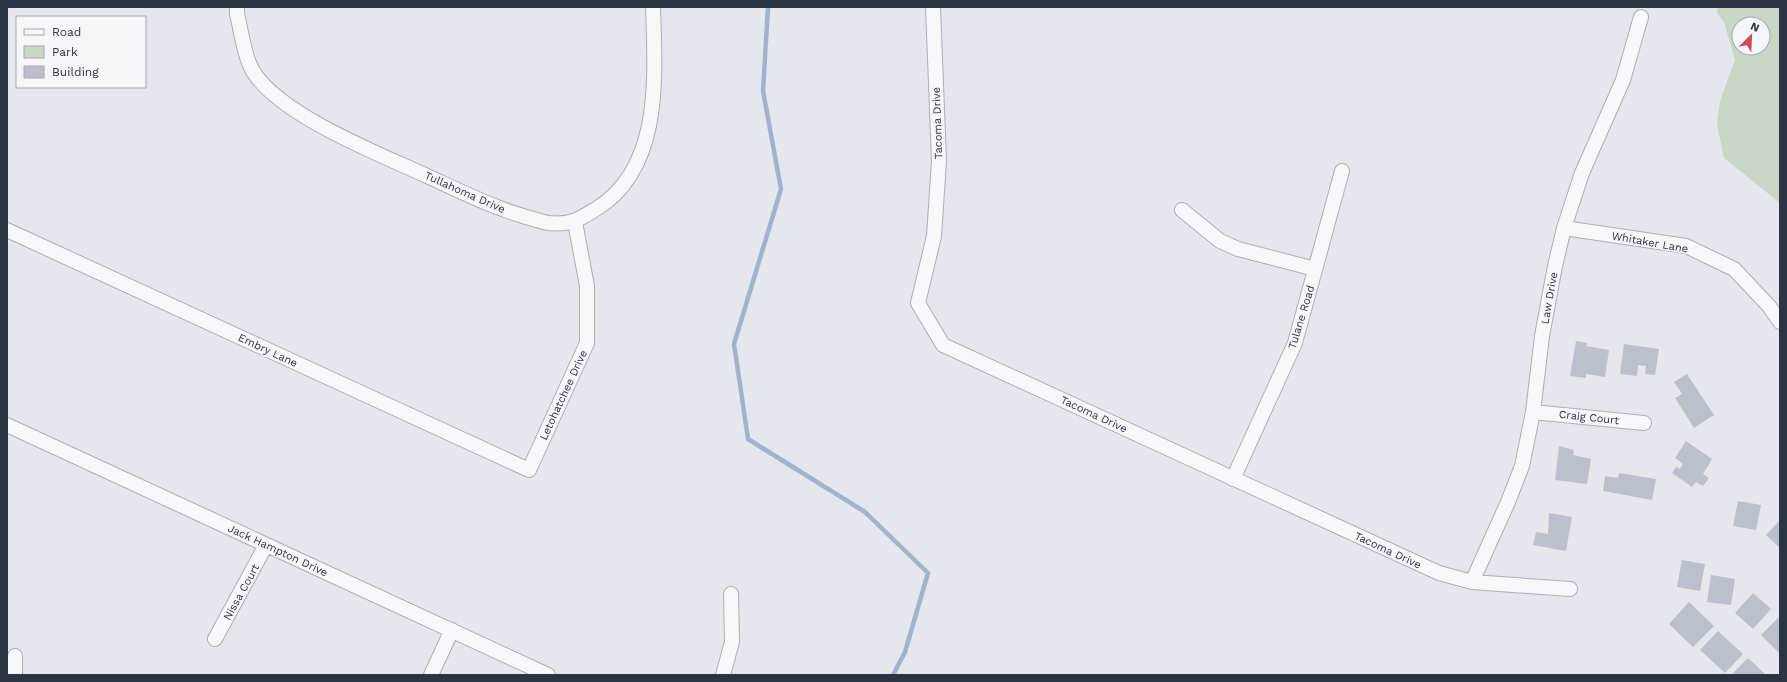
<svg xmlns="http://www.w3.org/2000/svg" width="1787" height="682" font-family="'Work Sans',sans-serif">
	<rect width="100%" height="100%" fill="#e4e7ec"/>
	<!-- green -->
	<path fill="#c9d6c5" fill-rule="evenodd" d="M1718,7H1780V203L1724,158L1717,125L1720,101L1735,60L1724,22L1717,13ZM1739,24H1763V48H1739Z"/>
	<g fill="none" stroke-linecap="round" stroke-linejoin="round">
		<!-- stream -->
		<path stroke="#9fb4cc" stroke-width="4.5" d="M768,7L763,91L781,189L734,344L748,439L865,512L928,573L905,652L893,675"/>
	</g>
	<!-- building -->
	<path fill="#bbc0ca" d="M1576,341L1587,343L1586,346L1609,350L1605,377L1586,374V378L1570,376Z
		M1624,344L1659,349L1655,375L1645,374L1646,366L1638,365L1637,376L1620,374Z
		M1687,374L1714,415L1694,428L1675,398L1682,394L1674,382Z
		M1686,441L1712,459L1703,474L1709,478L1703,486L1696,482L1692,487L1672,473L1676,467L1680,469L1683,464L1675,458Z
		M1559,446L1574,450L1573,455L1591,459L1587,484L1555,480Z
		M1619,473L1656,479L1652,500L1603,491L1605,476L1618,478Z
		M1738,501L1761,505L1756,530L1733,526Z
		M1549,513L1572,517L1566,551L1533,545L1536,532L1548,534Z
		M1780,520V548L1766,535Z
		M1682,560L1705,564L1700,591L1677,587Z
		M1711,575L1735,579L1731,605L1707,602Z
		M1753,593L1771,609L1753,629L1735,613Z
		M1689,602L1714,626L1693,647L1669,624Z
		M1779,617L1780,650L1778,652L1761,635Z
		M1718,631L1743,654L1725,673L1700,650Z
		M1748,658L1766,675H1731Z"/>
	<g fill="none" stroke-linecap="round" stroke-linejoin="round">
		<defs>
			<path id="street" d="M237,7V14C241,30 243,48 249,63C267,111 382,155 427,176C460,191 492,207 526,217C534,219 542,222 549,223C571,225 578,220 596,209C663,168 655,75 653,7
				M933,7L939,161L934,236L918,303L943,345L1439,573L1472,582L1570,589
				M1182,210L1220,241L1238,249L1315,269
				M1564,228L1686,246L1734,269L1769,306L1780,322
				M7,230L529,470L587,343V286L575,222
				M1533,412L1644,423
				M7,425L548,675
				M1233,479L1295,343L1342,171
				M1472,582L1508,502L1522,466L1533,412L1542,336L1555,266L1564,228L1582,173L1623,80L1641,17
				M215,639L266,545
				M15,675V656
				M431,675L452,630
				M723,675L732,642L731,594"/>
		</defs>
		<!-- street casing -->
		<use href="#street" stroke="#a9aeb7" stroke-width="16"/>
		<!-- street -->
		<use href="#street" stroke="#f7f8fa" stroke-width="14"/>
	</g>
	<g text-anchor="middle" stroke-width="3" stroke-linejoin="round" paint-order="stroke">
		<!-- street labels -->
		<g font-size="11" fill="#2b3445" stroke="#f4f6f9">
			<text transform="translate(937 123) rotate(-92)" y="4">Tacoma Drive</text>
			<text transform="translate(465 192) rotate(24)" y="4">Tullahoma Drive</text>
			<text transform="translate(1650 242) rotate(10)" y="4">Whitaker Lane</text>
			<text transform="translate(1549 298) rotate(-80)" y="4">Law Drive</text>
			<text transform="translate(1301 317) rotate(-73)" y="4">Tulane Road</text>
			<text transform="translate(268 350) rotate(25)" y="4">Embry Lane</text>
			<text transform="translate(563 395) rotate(-65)" y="4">Letohatchee Drive</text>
			<text transform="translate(1094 414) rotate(25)" y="4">Tacoma Drive</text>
			<text transform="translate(1589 417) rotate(6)" y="4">Craig Court</text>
			<text transform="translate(278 550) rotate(25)" y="4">Jack Hampton Drive</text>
			<text transform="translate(1388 550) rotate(25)" y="4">Tacoma Drive</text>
			<text transform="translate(241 592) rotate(-61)" y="4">Nissa Court</text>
		</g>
	</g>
	<!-- border -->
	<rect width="1787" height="682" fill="none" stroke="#2b3445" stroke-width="16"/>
	<!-- legend -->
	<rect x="16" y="16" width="130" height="72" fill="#f4f6f9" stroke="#a4a8b1"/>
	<rect x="24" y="29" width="20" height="6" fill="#f7f8fa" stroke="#a4a8b1"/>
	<text x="52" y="36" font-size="12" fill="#2b3445">Road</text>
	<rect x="24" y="46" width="20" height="12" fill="#c9d6c5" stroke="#a4a8b1"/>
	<text x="52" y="56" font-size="12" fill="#2b3445">Park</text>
	<rect x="24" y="66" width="20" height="12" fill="#bbc0ca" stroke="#a4a8b1"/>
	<text x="52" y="76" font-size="12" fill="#2b3445">Building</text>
	<!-- north arrow -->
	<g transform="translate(1751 36) rotate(24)"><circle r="19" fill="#f4f6f9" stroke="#a4a8b1"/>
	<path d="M0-3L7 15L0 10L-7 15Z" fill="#d1495b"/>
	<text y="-6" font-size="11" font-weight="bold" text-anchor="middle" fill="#2b3445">N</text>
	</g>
</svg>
